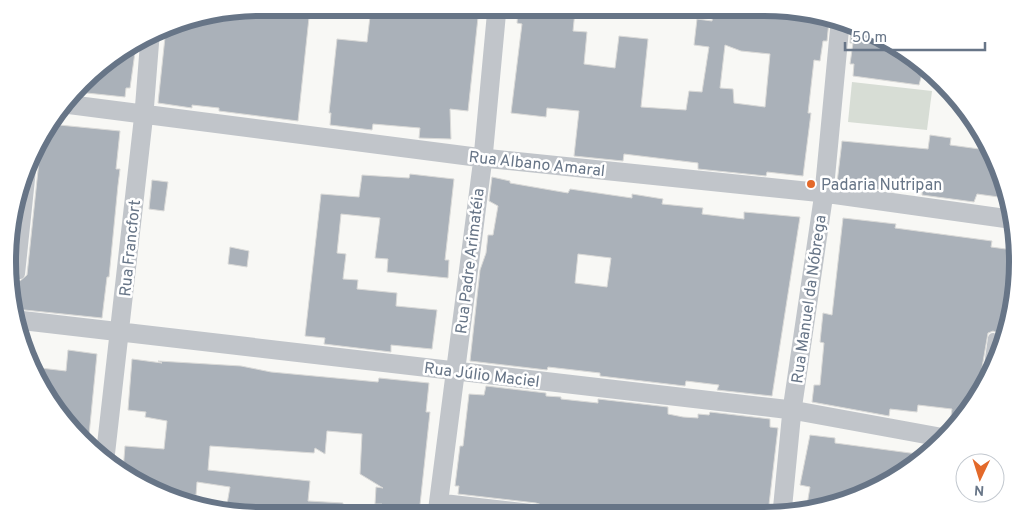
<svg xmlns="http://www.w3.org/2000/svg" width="1025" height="523" font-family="Overpass,sans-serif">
	<rect width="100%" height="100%" fill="#f8f8f5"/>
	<!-- green -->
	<path fill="#d7ddd5" d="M852,82L932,91L927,130L848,122Z"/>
	<!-- building -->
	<path fill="#aab1b9" stroke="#dadad8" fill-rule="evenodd" d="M262,8H310L298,121L219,111V108L192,105V108L158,103L166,28L180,21Z
		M371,8L408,10V8H479L468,111L450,109L451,139L419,138L420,128L373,124L372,130L330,125L331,113H329L337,39L367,42Z
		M518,8L575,11L573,31L587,32L584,64L615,68L619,36L648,39L641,107L686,110L689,91L702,92L709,47L694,45L697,19L712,21L713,12L724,14L725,8L744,10V8H780L829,21L827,41H823L820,61L814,60L808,113H811L803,176L767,172L766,176L698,169V163L624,154L623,161L574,156L579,111L547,108L546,117L511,113L522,24L517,23ZM725,45L741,51L770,54L765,107L734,103L733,89L720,88Z
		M851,27L876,34L923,70L919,85L853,76L854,64H850L853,43H850Z
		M136,45L130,88H126L125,97L77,92L107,60Z
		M49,124L120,131L116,169H120L118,185L109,277H107L102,318L15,309L8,278L16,196L23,181L13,273L16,279L20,281L27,275L39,161L35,154Z
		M930,135L951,138L950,145L987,150L1004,180L1006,198L977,194L974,202L922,195L923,179L894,192L837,183L842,141L928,149Z
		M410,174L454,179L445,260H449L448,278L387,272L388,259L375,258L380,218L341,214L337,253L346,254L343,279L358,280L357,289L397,293L396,306L437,310L432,349L391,345V352L324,344L325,338L305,336L321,194L359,197L362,175L409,178Z
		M492,177L510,181V183L568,193L570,189L632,198V194L663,199L662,204L703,208L702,214L744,219V212L800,217L772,396L717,390L719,385L686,381L685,386L600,376V373L548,367L547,370L470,361L480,270L486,253L488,235H493L498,206L489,201ZM578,254L611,258L607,287L575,283Z
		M152,180L168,182L164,211L149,209Z
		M843,218L896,224L895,228L992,241L991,247L1013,250L1017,278L999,345L998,333L993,331L988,333L980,379L983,386L953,430L949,428L952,409L918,405L917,412L890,409L889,416L812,402L814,385H820L824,343L820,342L823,313L832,315Z
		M230,247L249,251L247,267L228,264Z
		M68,350L97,354L88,445L82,441L32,367L66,371Z
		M132,359L162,363L158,361L241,366L271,372L357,380L378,382L379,378L429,383L426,412H430L419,514L381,515L382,504H375L376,487L383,488L360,474L362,434L327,431L325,454L315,448L314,453L210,446L208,470L310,481L308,501L343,503V515H245L226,510L230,487L197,482L196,495H191V498L149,489L123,471L125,446L164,449L167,421L145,417L146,412L128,410Z
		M486,386L546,393V396L561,397V399L598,403V399L668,407V414L683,417L698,418V414L709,415L710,412L770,419V427L778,428L768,513L549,514L542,505L536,503L458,494L459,486H455L460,446H463L469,394L484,395Z
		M810,435L835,438V443L925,455L905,473L879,486L869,485L868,492L863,495L843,493L842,501L806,511L810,487L800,485Z"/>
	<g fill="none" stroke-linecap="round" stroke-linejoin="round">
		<!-- service -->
		<path stroke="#c1c5ca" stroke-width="10" d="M20,274L32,160
			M987,380L993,338"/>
		<!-- minor -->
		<path stroke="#c1c5ca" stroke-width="19" d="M65,104L483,158L824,193L1009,219
			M18,320L792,410L945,438
			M105,458L144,113L150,37
			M439,503L535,514
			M782,513L792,410L824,193L840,24
			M437,514L483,158L497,8"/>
	</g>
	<!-- markers -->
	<circle fill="#e3692a" stroke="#fff" stroke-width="2" cx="811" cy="184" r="5"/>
	<g text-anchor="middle" stroke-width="5" stroke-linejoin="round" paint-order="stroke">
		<!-- street labels -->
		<g font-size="16" fill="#677587" stroke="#fff">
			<text transform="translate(537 163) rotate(6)" y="6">Rua Albano Amaral</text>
			<text transform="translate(129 248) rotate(-84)" y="6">Rua Francfort</text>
			<text transform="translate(469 261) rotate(-83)" y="6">Rua Padre Arimatéia</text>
			<text transform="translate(808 299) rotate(-82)" y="6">Rua Manuel da Nóbrega</text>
			<text transform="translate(482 374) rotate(7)" y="6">Rua Júlio Maciel</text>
		</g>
		<!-- poi labels -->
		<g font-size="16" fill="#677587" stroke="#fff" text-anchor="start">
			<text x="821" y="190">Padaria Nutripan</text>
		</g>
	</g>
	<!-- crop -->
	<path d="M0 0H1025V523H0ZM261 16H764A245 245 0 0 1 1009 261V262A245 245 0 0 1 764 507H261A245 245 0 0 1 16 262V261A245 245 0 0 1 261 16Z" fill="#fff" fill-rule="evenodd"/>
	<path fill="none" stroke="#677587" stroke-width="6" d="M261 16H764A245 245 0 0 1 1009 261V262A245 245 0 0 1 764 507H261A245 245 0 0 1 16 262V261A245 245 0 0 1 261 16Z"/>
	<!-- north arrow -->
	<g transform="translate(980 478) rotate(184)"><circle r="24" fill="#ffffff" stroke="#c2c8cf"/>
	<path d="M0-4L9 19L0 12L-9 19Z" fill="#e3692a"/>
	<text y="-8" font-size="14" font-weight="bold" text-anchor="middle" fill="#677587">N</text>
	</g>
	<!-- scale -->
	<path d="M845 42v8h140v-8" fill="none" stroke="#677587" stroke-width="2.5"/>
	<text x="852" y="42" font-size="15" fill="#677587" stroke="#ffffff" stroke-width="4" paint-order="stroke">50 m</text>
</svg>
